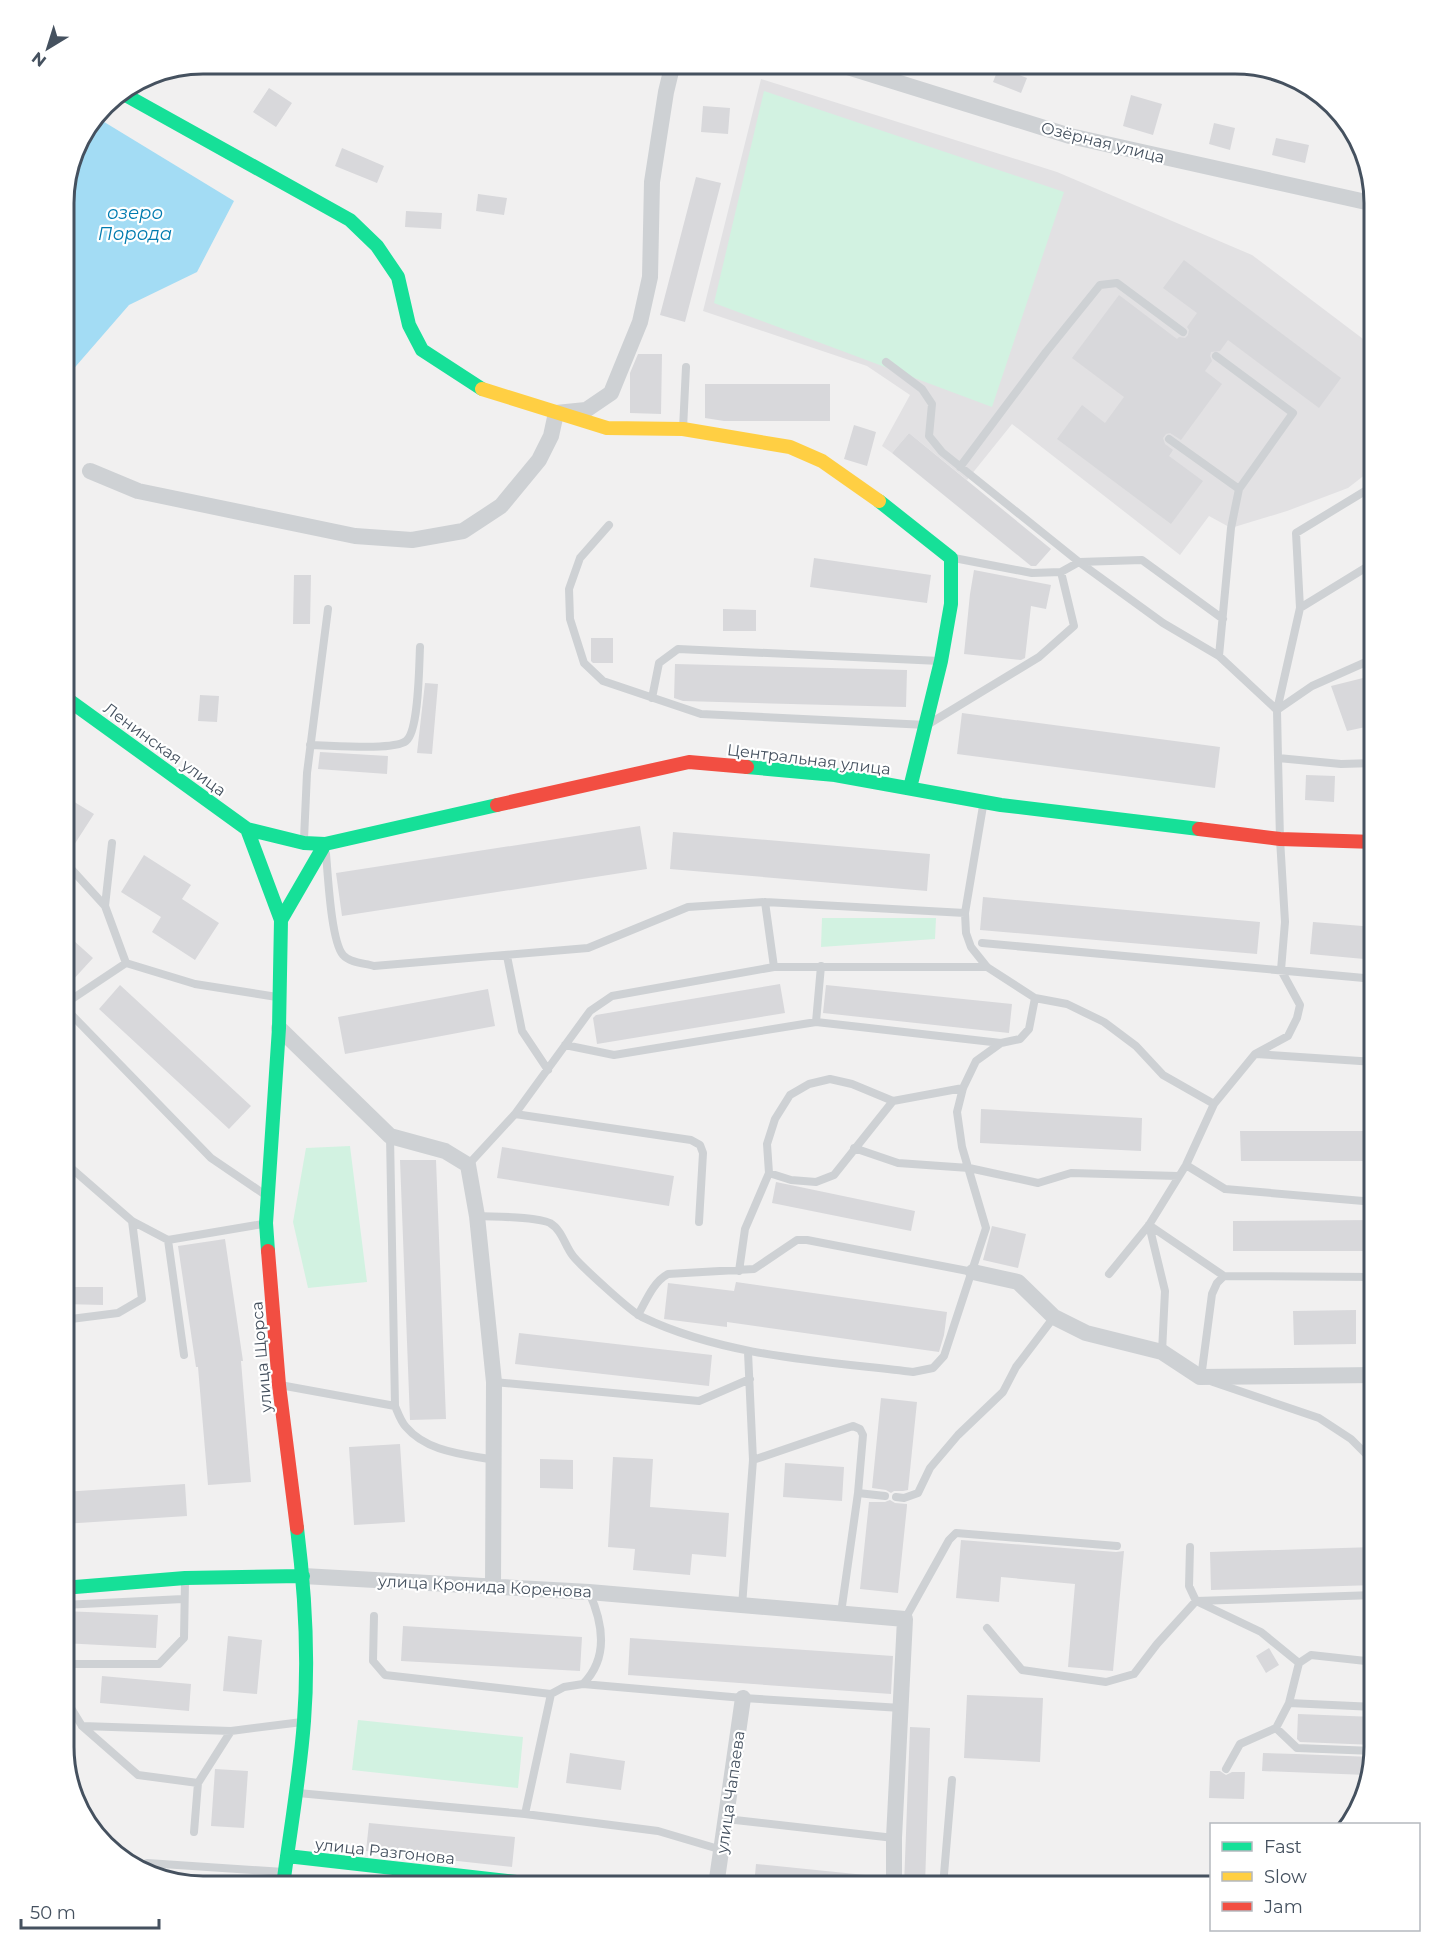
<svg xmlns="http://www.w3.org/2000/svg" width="1438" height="1949" font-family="Montserrat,sans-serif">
	<rect width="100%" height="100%" fill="#f1f0f0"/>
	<!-- education -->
	<path fill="#e2e1e3" d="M761,79L1057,172L1252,255L1375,348V467L1348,488L1287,511L1231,528L1209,516L1180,555L1012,424L967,480L909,433L892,453L882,446L910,395L867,366L703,311Z"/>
	<!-- green -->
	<path fill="#d2f2e1" d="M764,91L1064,192L992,407L714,303Z
		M822,918H936L935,939L821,947Z
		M350,1146L367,1282L308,1288L293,1222L306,1148Z
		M358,1720L523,1737L518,1788L352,1770Z"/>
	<!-- water -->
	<path fill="#a3dcf4" d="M96,117L234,201L197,272L129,305L63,381V193L77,141Z"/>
	<!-- building -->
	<path fill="#d8d8db" d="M999,67L1027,78L1021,93L993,82Z
		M269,88L292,103L276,127L253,112Z
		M1131,95L1162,104L1153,135L1123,126Z
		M703,106L730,108L728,134L701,132Z
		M1214,123L1235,128L1230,150L1209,144Z
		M1276,138L1309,145L1305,163L1272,155Z
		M342,148L384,166L377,183L335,166Z
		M696,177L721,183L685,322L660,315Z
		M478,194L507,198L504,215L476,211Z
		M406,211L442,213L441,229L405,227Z
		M1184,260L1341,378L1319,408L1228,340L1220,351L1211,352L1210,356L1212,361L1205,371L1222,384L1181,440L1170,433L1166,434L1163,438L1165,444L1173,450L1169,456L1203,481L1171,524L1057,439L1082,405L1105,423L1124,397L1072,358L1119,295L1177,339L1179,337L1185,338L1188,335L1189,330L1187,327L1197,313L1163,288Z
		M638,354H662L661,414L630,413V373Z
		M705,384H830V421H724L705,418Z
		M854,425L876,432L867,466L844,459Z
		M909,433L1051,549L1036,566H1031L892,453Z
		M814,558L931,575L927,603L810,587Z
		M974,570L1051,585L1046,609L1031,606L1025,658L1021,660L964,654L970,594Z
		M294,575H311L310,624H293Z
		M723,609L756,610V631H723Z
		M591,638H613V663H593L591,661Z
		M675,664L907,670L906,707L683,701L674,698Z
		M1375,675V725L1347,731L1331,686Z
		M425,683L438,684L432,754L417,753Z
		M200,695L219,696L217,722L198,721Z
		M962,713L1220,747L1215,788L957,754Z
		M320,752L388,756L387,774L318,769Z
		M1306,775L1335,776L1334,802L1305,800Z
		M63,795L94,814L74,845L63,838Z
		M640,826L647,869L342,916L336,873Z
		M673,832L930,854L927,891L670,869Z
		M144,855L191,885L182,899L219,923L195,960L152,932L161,917L121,892Z
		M983,897L1260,922L1257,954L980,930Z
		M1313,922L1375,927V960L1310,954Z
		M63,931L93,958L71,982L63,975Z
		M780,984L785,1013L597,1044L593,1018L596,1015Z
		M120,985L251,1106L229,1129L99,1009Z
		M826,985L1012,1004L1009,1033L823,1013Z
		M488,989L495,1026L345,1054L338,1017Z
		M981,1109L1142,1118L1141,1151L980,1143Z
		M1240,1131H1375V1161H1241Z
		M502,1147L674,1176L669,1206L497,1178Z
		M400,1160H436L446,1419L410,1420Z
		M776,1182L915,1211L911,1231L772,1203Z
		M1375,1220V1251H1233V1221Z
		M992,1226L1026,1234L1018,1268L983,1260Z
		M225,1239L243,1361H241L251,1482L208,1485L198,1367H196L178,1246Z
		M736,1282L947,1312L944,1335L939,1352L727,1322V1327L664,1319L668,1283L734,1291Z
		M63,1287H103V1305L63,1304Z
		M1356,1310V1344L1294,1345L1293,1311Z
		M519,1333L712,1355L709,1386L515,1364Z
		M881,1398L917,1402L908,1490L903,1491H894L891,1493L886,1490L872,1488Z
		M400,1444L405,1522L354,1525L349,1447Z
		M613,1457L653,1459L650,1507L729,1513L726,1557L692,1554L690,1575L633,1570L635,1549L608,1547Z
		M540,1459L573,1460V1489L540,1488Z
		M785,1463L844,1467L842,1501L783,1497Z
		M185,1484L187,1516L63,1524V1492Z
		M890,1500L895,1503L907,1504V1506L898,1593L860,1589L869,1502H885Z
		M961,1540L1116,1552L1124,1551L1113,1671L1068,1667L1075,1584L1001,1577L999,1602L956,1598Z
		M1375,1547V1585L1211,1590L1210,1552Z
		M63,1611L158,1615L156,1648L63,1643Z
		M403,1626L582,1637L580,1671L401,1661Z
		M228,1636L262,1640L257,1694L223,1691Z
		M630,1638L893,1656L891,1694L628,1675Z
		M1269,1648L1279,1665L1266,1673L1256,1656Z
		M102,1676L191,1684L189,1711L100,1703Z
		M967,1695L1043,1698L1040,1762L964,1758Z
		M1298,1714L1375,1717V1745L1300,1742L1297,1739Z
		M910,1727L930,1728L925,1886H904Z
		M570,1753L625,1761L621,1790L566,1783Z
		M1263,1753L1296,1754L1372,1757L1367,1775L1262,1771Z
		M215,1769L248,1771L244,1828L211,1826Z
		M1210,1771H1220L1226,1775L1232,1772H1245L1244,1799L1209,1798Z
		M369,1823L515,1837L512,1867L366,1851Z
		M756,1864L875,1876V1886H754Z"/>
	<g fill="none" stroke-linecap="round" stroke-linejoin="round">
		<!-- lane -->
		<path stroke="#ced1d4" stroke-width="8" d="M1216,356L1293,413L1239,489
			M886,362L922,389L932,404L929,436L942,452L1079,562L1163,623L1219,656L1277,710L1278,758
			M683,429L686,367
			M1169,439L1239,489L1231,528L1219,656
			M960,467L1046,352L1100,285L1117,283L1183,332
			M609,525L580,558L569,589L570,619L584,663L603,681L701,714L927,725L1039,657L1074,626L1061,572
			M954,558L1032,573L1061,572L1079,562L1142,560L1223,619
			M1300,608L1296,533L1375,485
			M652,698L659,663L678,649L940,661
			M1277,710L1300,608L1375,562
			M1277,710L1312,686L1375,658
			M310,745C329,745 393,751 406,741C419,731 419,666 420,647
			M983,806L965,913L966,933L971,947L987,967L1035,998L1067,1004L1104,1022L1136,1046L1163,1075L1214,1104
			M304,839L307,773L328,609
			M112,843L105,906L126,963
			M326,854C328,875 331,941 343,955C350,963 364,963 374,966L588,948L688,907L765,902L965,913
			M63,860L105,906
			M765,902L774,967
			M982,943L1375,979
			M507,956L522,1031L548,1070
			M63,1005L126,963L195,984L277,997
			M63,1006L211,1158L264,1194
			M816,1022L821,966
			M565,1045L614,1055L816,1022L1001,1043
			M1256,1054L1375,1062
			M515,1114L590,1011L612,996L774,967H987
			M390,1136L395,1406C398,1413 401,1422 406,1427C427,1452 464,1454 494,1460
			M854,1148L898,1163L969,1168L1038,1183L1071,1173L1178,1176
			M63,1161L132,1221L168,1240L263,1224
			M468,1165L515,1114L691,1140L700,1145L703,1153L699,1222
			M1186,1165L1225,1189L1375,1202
			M769,1173L767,1144L775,1119L790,1095L809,1084L830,1079L852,1084L893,1101
			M477,1216C495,1217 535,1216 550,1223C562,1230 565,1246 573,1256C581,1266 631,1312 642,1317C726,1357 822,1361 913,1372L933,1368L944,1356L986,1228L962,1147L957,1112L963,1088L976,1061L1001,1043L1020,1039L1029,1029L1035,998
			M1149,1225L1165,1291L1162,1352
			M1149,1225L1224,1276
			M168,1240L184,1355
			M739,1271L745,1229L769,1173L791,1180L816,1182L834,1175L893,1101L963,1088
			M1109,1274L1149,1225L1186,1165L1214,1104L1255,1054L1288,1036L1297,1018L1300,1005L1281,970L1285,922L1280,839L1278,758L1341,764L1375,763
			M638,1315C646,1301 653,1282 668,1274L754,1269L797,1240H807L973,1272
			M63,1320L118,1313L142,1299L132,1221
			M1201,1378L1212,1294L1217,1283L1224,1276L1375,1277
			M494,1382L699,1401L750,1379
			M1213,1382L1319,1418L1351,1439L1375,1463
			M280,1385L395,1406
			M753,1460L853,1426L860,1429L863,1435L858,1493L841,1613
			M858,1493L885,1496
			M896,1497L904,1498L918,1493L930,1468L958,1435L1003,1392L1016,1367L1054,1317
			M1190,1547L1189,1586L1196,1601L1261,1632L1299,1663
			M63,1605L183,1599
			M742,1606L753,1460L748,1352
			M374,1616L373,1661L385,1675L551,1694
			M905,1619L949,1540L956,1533L1117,1546
			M987,1628L1022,1670L1106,1682L1134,1674L1157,1644L1196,1601L1375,1595
			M63,1664H159L184,1638L185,1582
			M583,1684L743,1698L901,1708
			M63,1695L82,1726L138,1775L198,1783
			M1289,1703L1375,1707
			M82,1726L231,1731
			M1276,1728L1297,1748L1374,1751
			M1226,1769L1240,1744L1276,1728L1289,1703L1299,1663L1311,1655L1375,1662
			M298,1793L525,1814L658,1831L722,1850
			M525,1814L551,1694L564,1687L583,1684C609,1658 603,1623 589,1592
			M726,1819L894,1838
			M194,1832L198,1783L231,1731L302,1722
			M137,1869L147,1863L284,1872
			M402,1886L403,1870
			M943,1886L952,1780"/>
		<!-- street -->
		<path stroke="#ced1d4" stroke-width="16" d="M835,63L1070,136L1375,204
			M90,471L138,491L355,536L412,540L463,531L501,506L539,460L551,436L556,413L586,410L611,393L640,322L650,277L652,182L666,92L673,63
			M279,1028L390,1136L445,1151L468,1165L477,1216L494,1382L493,1586
			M973,1272L1018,1282L1054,1317L1086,1333L1162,1352L1200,1377L1375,1375
			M303,1576L589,1592L905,1619L894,1838V1886
			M716,1886L743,1698"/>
		<!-- fast -->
		<path stroke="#16e098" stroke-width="14" d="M120,92L350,220L377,246L398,277L409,325L422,350L482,389
			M879,501L951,558V604L941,661L910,788
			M63,696L247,829L304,843L325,844L497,805
			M747,767L835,775L1001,805L1199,829
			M247,829L281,920L279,1028L266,1223L268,1251
			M281,920L325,844
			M63,1588L185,1578L303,1576
			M287,1856L552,1886
			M283,1886C290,1831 300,1776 304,1721C309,1657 305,1592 297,1528"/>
		<!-- slow -->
		<path stroke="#ffcf43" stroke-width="14" d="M482,389L607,428L683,429L790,447L822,461L879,501"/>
		<!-- jam -->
		<path stroke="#f24e42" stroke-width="14" d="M497,805L689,762L747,767
			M1199,829L1280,839L1375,842
			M268,1251L279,1385L297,1528"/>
	</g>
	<g text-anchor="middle" stroke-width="4.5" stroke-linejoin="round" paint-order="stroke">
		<!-- street labels -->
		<g font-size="16" fill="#45515f" stroke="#fff">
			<text transform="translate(1103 142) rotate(14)" y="6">Озёрная улица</text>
			<text transform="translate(165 749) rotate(36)" y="6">Ленинская улица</text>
			<text transform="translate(809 759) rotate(7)" y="6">Центральная улица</text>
			<text transform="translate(261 1357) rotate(-95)" y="6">улица Щорса</text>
			<text transform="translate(485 1586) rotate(3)" y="6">улица Кронида Коренова</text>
			<text transform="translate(730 1792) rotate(-82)" y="6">улица Чапаева</text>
			<text transform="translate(385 1851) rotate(6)" y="6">улица Разгонова</text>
		</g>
		<!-- water labels -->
		<g font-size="18" font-style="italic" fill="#017baf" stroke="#fff">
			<text x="135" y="219">озеро<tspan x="135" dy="21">Порода</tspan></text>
		</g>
	</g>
	<!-- crop -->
	<path d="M0 0H1438V1949H0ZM203 74H1235A129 129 0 0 1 1364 203V1747A129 129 0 0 1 1235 1876H203A129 129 0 0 1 74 1747V203A129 129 0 0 1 203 74Z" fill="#fff" fill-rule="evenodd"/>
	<path fill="none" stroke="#45515f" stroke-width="3" d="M203 74H1235A129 129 0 0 1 1364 203V1747A129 129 0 0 1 1235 1876H203A129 129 0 0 1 74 1747V203A129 129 0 0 1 203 74Z"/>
	<!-- legend -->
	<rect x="1210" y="1823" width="210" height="108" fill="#ffffff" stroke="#b5b9bf" stroke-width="1.5"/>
	<rect x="1222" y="1842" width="30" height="9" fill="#16e098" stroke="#b5b9bf" stroke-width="1.5"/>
	<text x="1264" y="1853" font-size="18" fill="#45515f">Fast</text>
	<rect x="1222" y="1872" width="30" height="9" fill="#ffcf43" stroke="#b5b9bf" stroke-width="1.5"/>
	<text x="1264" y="1883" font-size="18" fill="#45515f">Slow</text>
	<rect x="1222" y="1902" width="30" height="9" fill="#f24e42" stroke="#b5b9bf" stroke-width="1.5"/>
	<text x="1264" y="1913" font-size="18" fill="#45515f">Jam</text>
	<!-- north arrow -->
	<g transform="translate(48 48) rotate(218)" stroke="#ffffff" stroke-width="4.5" paint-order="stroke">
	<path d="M0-4.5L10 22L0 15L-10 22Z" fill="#45515f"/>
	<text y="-9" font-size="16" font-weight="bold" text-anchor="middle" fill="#45515f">N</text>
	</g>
	<!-- scale -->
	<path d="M21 1919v9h138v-9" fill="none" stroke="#45515f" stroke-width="3"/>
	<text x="30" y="1919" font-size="18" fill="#45515f" stroke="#ffffff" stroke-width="4.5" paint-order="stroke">50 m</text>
</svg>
